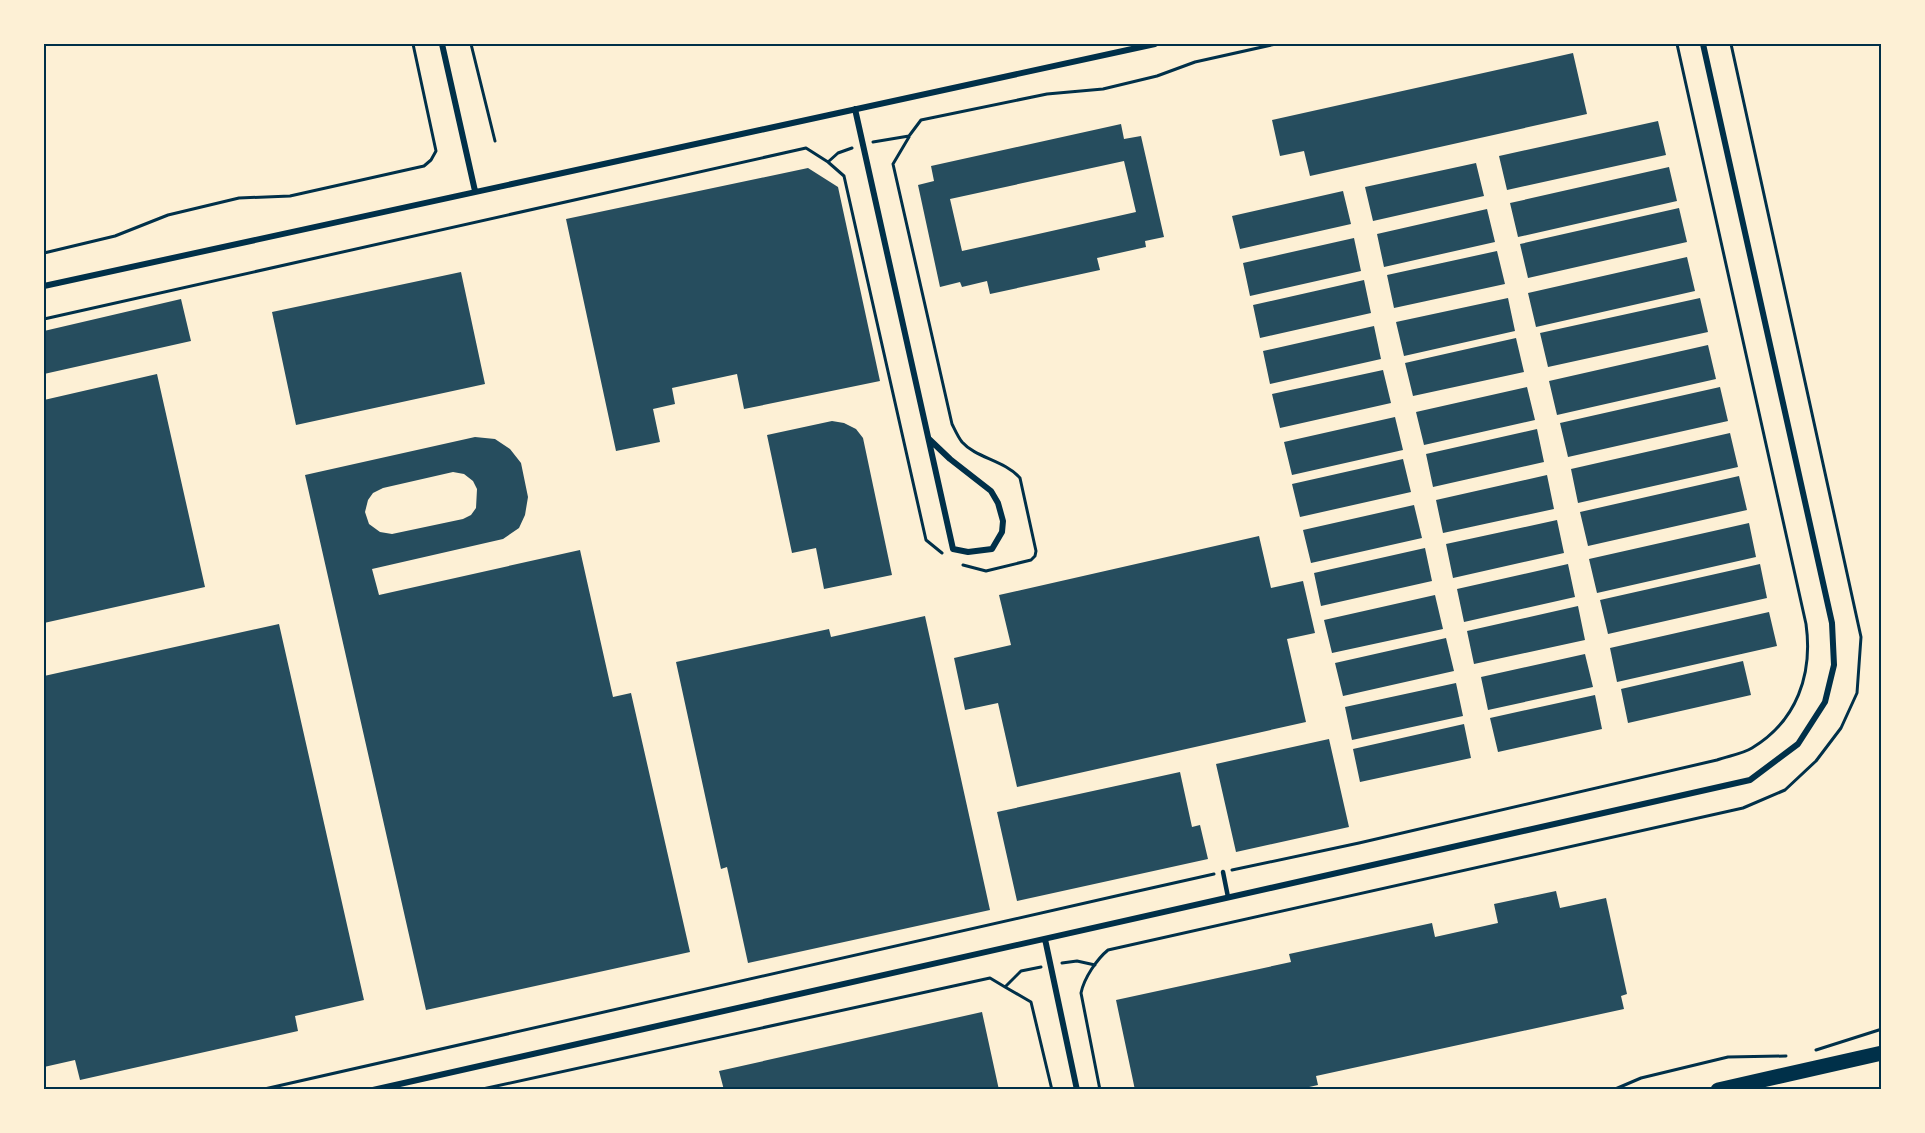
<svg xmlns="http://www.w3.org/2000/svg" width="1925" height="1133" font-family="Arial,sans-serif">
	<rect width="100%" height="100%" fill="#fdf0d5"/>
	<!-- building -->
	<path fill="#264d5e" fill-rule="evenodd" d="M1573,53L1587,114L1310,176L1304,151L1280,156L1272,120Z
		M1658,121L1666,155L1507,190L1499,156Z
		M1121,124L1124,139L1141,136L1164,237L1145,241L1146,247L1097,258L1100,270L990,294L987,281L962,287L960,282L940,287L918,185L934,181L931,166ZM1124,161L1136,212L962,251L950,199Z
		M1476,163L1484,196L1373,221L1365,187Z
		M1669,167L1677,201L1518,237L1510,203Z
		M808,168L838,187L880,381L744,409L737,374L672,388L675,404L653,409L660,442L616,451L566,219Z
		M1343,191L1351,224L1240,249L1232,216Z
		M1679,208L1687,242L1528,278L1520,244Z
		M1487,209L1495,242L1384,267L1377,234Z
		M1354,238L1361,271L1250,296L1243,263Z
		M1497,251L1505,284L1394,308L1387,275Z
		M1687,257L1695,291L1536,327L1528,293Z
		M461,272L485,384L296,425L272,312Z
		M1364,280L1371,313L1260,338L1253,305Z
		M1508,298L1515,331L1404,356L1396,322Z
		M1700,298L1708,332L1548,367L1540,333Z
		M181,299L191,341L44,374V331Z
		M1374,326L1381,359L1270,384L1263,351Z
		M1516,338L1524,372L1413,396L1405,363Z
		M1708,345L1716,379L1557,415L1549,381Z
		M1383,370L1391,403L1280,428L1272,394Z
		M157,374L205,587L44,623V400Z
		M1527,387L1535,420L1424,445L1416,412Z
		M1720,387L1728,421L1568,457L1560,423Z
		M1395,417L1403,450L1292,475L1284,442Z
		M832,421L844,423L856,429L863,438L892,575L824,589L816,548L792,553L767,435Z
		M1537,429L1544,462L1433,487L1426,454Z
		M1730,433L1738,467L1578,503L1571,469Z
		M475,437L495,439L510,449L521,463L528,497L525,515L519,528L503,539L372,569L379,595L580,550L613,697L631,693L690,952L426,1010L305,475ZM453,472L464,474L473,481L477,489L476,508L471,515L463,519L392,534L380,532L369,524L365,512L368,500L373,493L383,488Z
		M1403,459L1411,492L1300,517L1292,484Z
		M1547,475L1554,509L1443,533L1436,500Z
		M1739,476L1747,510L1588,546L1580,512Z
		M1414,505L1422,538L1311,563L1303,530Z
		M1557,520L1564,553L1453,578L1446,544Z
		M1749,523L1756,557L1597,593L1589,559Z
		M1259,536L1271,588L1303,581L1315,633L1287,639L1306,722L1017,787L998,703L965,710L954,658L1011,645L999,595Z
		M1425,548L1432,581L1321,606L1314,573Z
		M1568,564L1575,597L1464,622L1457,589Z
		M1760,564L1767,598L1608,634L1600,600Z
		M1435,595L1443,629L1332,653L1324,620Z
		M1578,606L1585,640L1474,664L1467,631Z
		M1769,612L1777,646L1617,682L1610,648Z
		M925,616L990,910L748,963L727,867L721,869L676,662L829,629L831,637Z
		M279,624L364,1000L295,1016L298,1031L80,1080L75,1060L44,1067V676Z
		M1446,638L1454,671L1343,696L1335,663Z
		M1585,654L1593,687L1488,710L1481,677Z
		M1743,661L1751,695L1628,723L1621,689Z
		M1456,683L1463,716L1352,740L1345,707Z
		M1595,695L1602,729L1498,752L1490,718Z
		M1464,724L1471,758L1360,782L1353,749Z
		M1329,739L1349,827L1236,852L1216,764Z
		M1180,772L1192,827L1200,825L1208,859L1017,901L997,812Z
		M1556,891L1560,908L1606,898L1627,994L1621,996L1624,1009L1316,1076L1318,1085L1296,1090H1135L1116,1000L1291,962L1289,954L1432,923L1435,937L1498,923L1494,904Z
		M982,1012L999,1090H724L719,1071Z"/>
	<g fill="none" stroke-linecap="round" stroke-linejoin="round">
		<!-- path -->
		<path stroke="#003049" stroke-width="3" d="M471,44L495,141
			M909,137L893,164L952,424C955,430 958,437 962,442C976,458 1004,460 1020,478L1036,551L1035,556L1031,560L986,571L963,565
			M873,142L909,136L921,120L1047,94L1103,89L1157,76L1195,62L1276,44
			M828,162L844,176L926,540L942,553
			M44,253L115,236L168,215L239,198L290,196L424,166L431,160L436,151L413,44
			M44,319L806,148L828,162L838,153L852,148
			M1232,870L1359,843L1717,760C1728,756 1742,754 1752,748C1797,721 1813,674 1806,624L1677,44
			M1062,963L1077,961L1095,965
			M1005,987L1031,1002L1052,1090
			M1816,1050L1882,1029
			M260,1090C579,1020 896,945 1214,874
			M478,1090L990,978L1005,987L1021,971L1041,967
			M1100,1090L1081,993C1084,978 1097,959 1108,950L1743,808L1785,790L1816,761L1841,728L1857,693L1861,637L1731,44
			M1613,1090L1641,1078L1728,1057L1786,1056"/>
		<!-- service -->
		<path stroke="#003049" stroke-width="4.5" d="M1223,872L1228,897"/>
		<!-- minor -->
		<path stroke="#003049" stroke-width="6" d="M442,44L475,191
			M855,109L953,549L968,552L992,549L1002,532L1003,521L998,503L991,491L950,459L929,439
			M44,286L1155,44
			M1045,939L1077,1090
			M373,1090L1750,780L1798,744L1825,702L1834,665L1832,623L1703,44"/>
		<!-- primary -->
		<path stroke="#003049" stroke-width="15" d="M1718,1090L1882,1053"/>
	</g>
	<!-- border -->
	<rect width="1925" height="1133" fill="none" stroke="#fdf0d5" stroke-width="90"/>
	<rect x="45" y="45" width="1835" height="1043" fill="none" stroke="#003049" stroke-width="2"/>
</svg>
